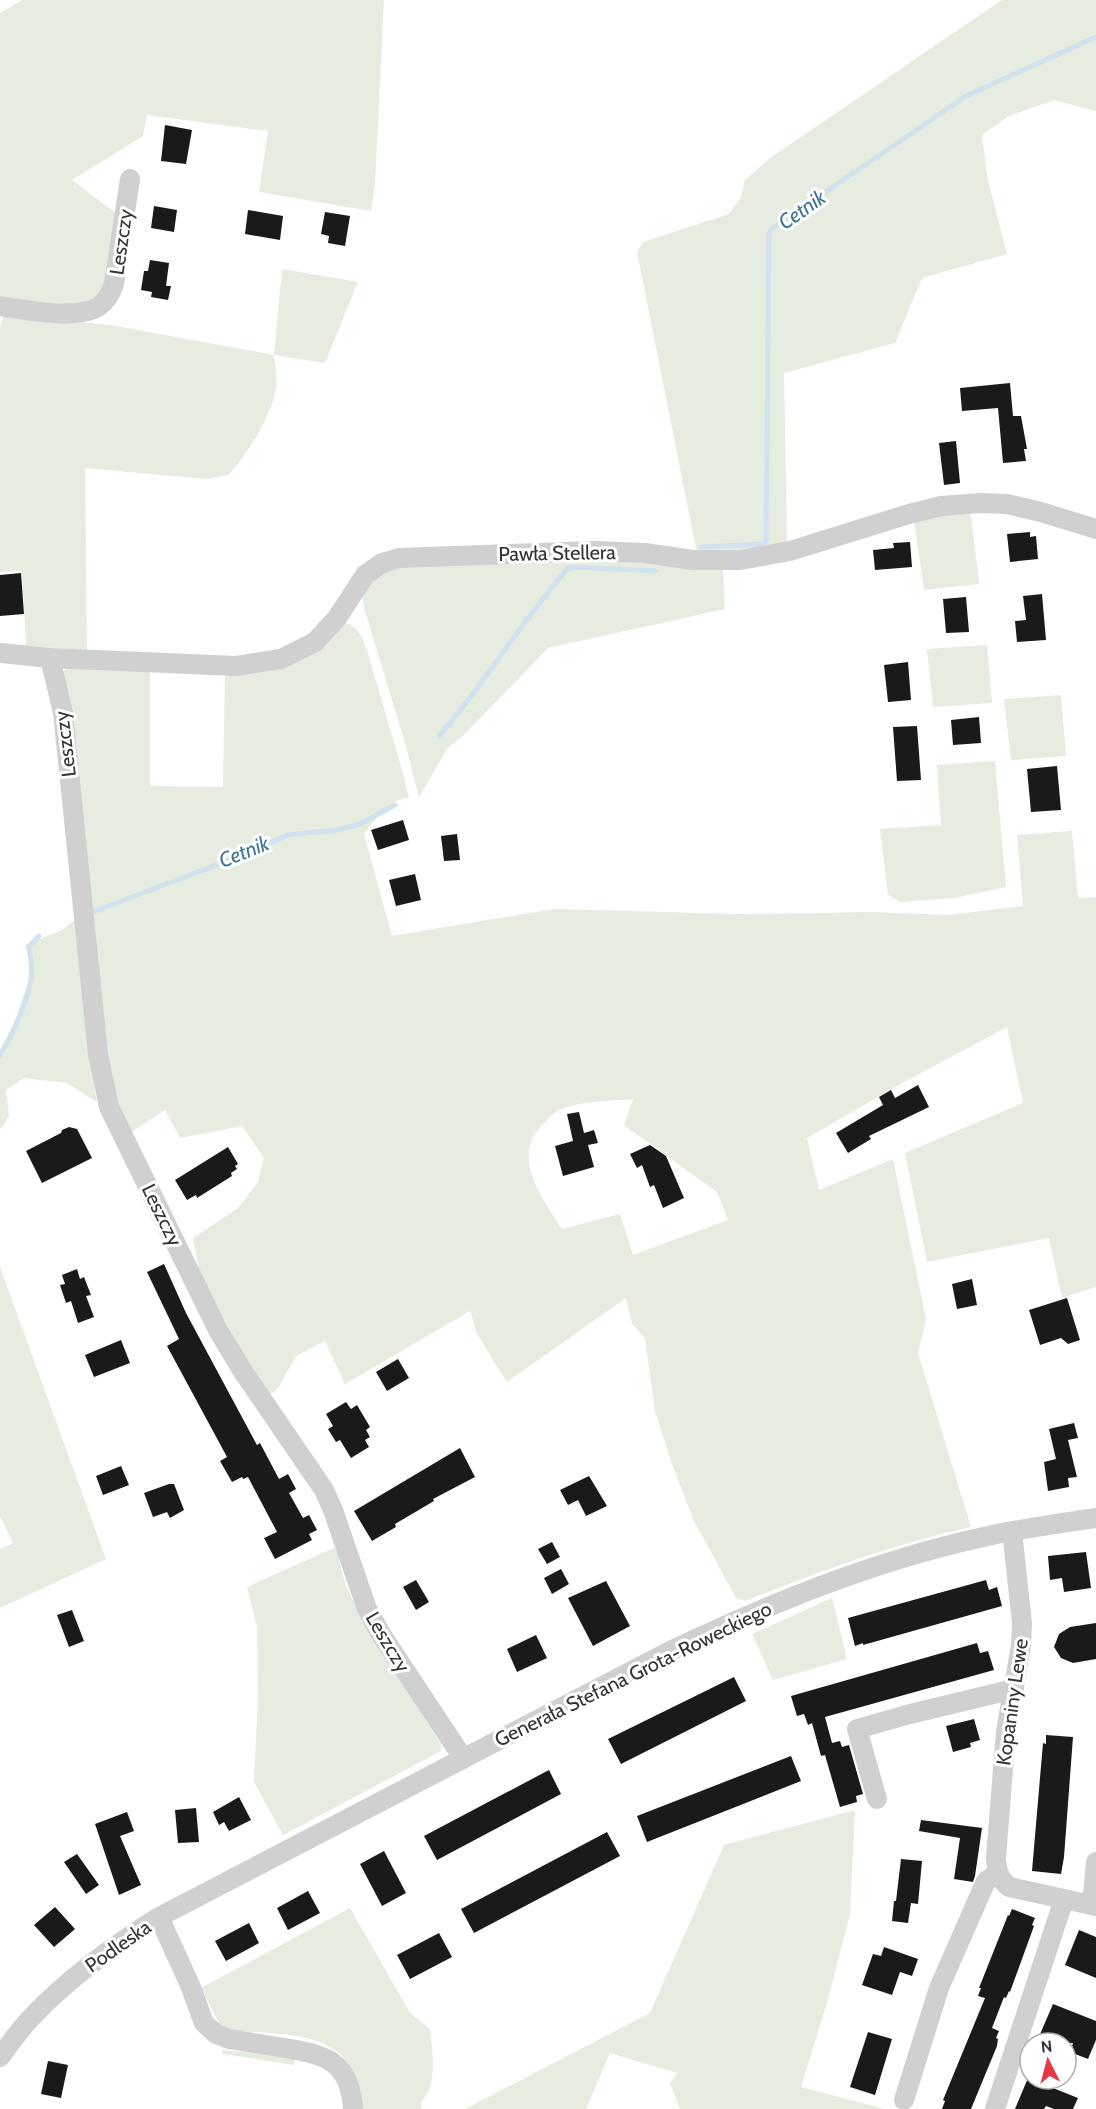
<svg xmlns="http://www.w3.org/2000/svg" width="1096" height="2109" font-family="Cabin,sans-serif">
	<rect width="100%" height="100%" fill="#fff"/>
	<!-- green -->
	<path fill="#e6ecdf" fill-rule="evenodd" d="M22,0H384L375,184L371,211L259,192L268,131L147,115L143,136L72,180L117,214L109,282L101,297L81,305L49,304L0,298V13Z
		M1002,0H1096V111L1054,100L1009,116L982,135L987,176L1007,254L922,278L895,343L784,373L787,545L738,553L697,554L637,252L643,242L729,214L741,197L745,180L770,158Z
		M282,269L358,282L325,363L274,355C275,365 278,378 276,388C271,418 248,452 229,475L207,479L85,468L87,650L26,646L22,571L0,572V327L4,315L111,325L274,355Z
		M960,512L971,515L979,584L924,590L914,520Z
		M597,557L723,567L725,609L548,648L462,737L448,747L419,797L405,743L364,608C360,584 370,581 387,568Z
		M345,623C359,627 362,637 367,650L403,773L409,798C388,799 376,819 364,834L392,936L554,909L739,914L872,912L950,915L1023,906L1017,835L1072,831L1078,898L1096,897V1287L1062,1298L1049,1238L927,1262L905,1153L1023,1103L1007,1027L904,1082L807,1138L819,1190L893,1159L926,1319L918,1353L971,1527C893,1544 819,1572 745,1601L736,1598L694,1521L672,1464L655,1411L645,1338L632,1324L626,1298L507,1382L477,1334L470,1311L345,1384L325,1341L296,1356L278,1388L269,1396L238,1345L199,1271L193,1238L238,1208L258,1182L264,1158L242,1126L180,1138L165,1110L130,1133L113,1094L61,677L66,668H150V786L223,787L225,673ZM633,1099L624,1125L717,1192L728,1220L633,1255L620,1214L562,1229C542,1197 508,1155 545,1122C549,1118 554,1112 559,1110C581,1101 609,1101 633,1099Z
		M987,645L992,703L933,707L927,649Z
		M1061,695L1066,756L1011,760L1004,699Z
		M995,761L1006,887L955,898L900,902L888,895L880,829L941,825L937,765Z
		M76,919L93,1080L97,1102L67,1083L24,1078L6,1090L9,1116L2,1128L0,1127V1050L13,1027L29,980V956L25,945L62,930Z
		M0,1267L106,1559L0,1608V1549L13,1543L0,1516Z
		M336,1547L345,1583L360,1616L441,1744V1751L283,1835L254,1782L258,1694L257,1626L247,1587Z
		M832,1598L847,1659L773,1680L752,1634Z
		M855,1810L850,1914L827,2003L801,2087L884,2109H680L670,2083L677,2073L610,2053L586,2109H465L650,2013L724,1845Z
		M350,1908L410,2013L430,2029C432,2046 435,2071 430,2087C428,2096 420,2099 421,2109H361C359,2098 358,2083 353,2072C334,2031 280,2035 241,2031L232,2033L220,2025L201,1988Z
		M222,2050L295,2056L294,2065L223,2054Z"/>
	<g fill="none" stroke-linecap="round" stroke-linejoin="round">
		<!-- stream -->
		<path stroke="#cfe2ee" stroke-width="5" d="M701,547L763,544L766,540L769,233L773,228L966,96L1096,37
			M439,736C486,682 522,620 569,567L655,571
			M95,911L230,860L288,835L337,830L358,825L395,805
			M0,1055C13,1033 26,1005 31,980C33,969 30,957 29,946L39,936"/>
	</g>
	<!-- building -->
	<path fill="#1a1a1a" d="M165,125L192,130L186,164L161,161Z
		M154,206L177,210L174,232L151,228Z
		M248,210L283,216L280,240L245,234Z
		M325,212L350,216L345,246L328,243L329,236L321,234Z
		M150,260L169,263L166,286H171L168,300L151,297L152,292L141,290L144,271H148Z
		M1010,383L1013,416H1021L1027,449H1024L1026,461L1003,463L998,408L962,411L960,388Z
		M956,441L960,483L944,485L939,443Z
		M1030,532V537L1036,536L1038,559L1010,562L1007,534Z
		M910,542L912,567L875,570L873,550L894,548L893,543Z
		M21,573L24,614L0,616V575Z
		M1042,594L1046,640L1017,642L1015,621L1026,620L1023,596Z
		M966,597L969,632L946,633L943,599Z
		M908,662L911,700L888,702L884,665Z
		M979,717L981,743L953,745L951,720Z
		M917,726L921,780L897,781L893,727Z
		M1057,766L1061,810L1031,812L1027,769Z
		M403,820L409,840L378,850L371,830Z
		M457,834L460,860L444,861L441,836Z
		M415,874L421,900L396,906L389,880Z
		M918,1085L929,1107L869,1136L871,1139L848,1153L836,1133L883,1105L879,1097L891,1090L895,1098Z
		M579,1112L584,1133L594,1130L598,1143L588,1145L594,1167L563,1176L555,1146L573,1141L567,1114Z
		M69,1127L77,1129L92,1158L42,1183L26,1151L61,1133L62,1130Z
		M650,1145L666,1156L684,1198L663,1208L654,1185L650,1187L642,1165L637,1168L630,1154Z
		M228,1147L238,1164L235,1166L237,1169L231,1173L232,1176L197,1198L196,1195L187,1200L175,1180Z
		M164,1264L186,1313L257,1445L260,1443L279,1479L288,1474L296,1489L289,1493L303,1518L309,1515L317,1530L309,1534L312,1540L275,1559L264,1538L277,1532L248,1477L243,1479L242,1477L232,1482L220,1461L227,1457L167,1346L179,1339L147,1272Z
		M77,1269L80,1279L84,1277L91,1295L86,1296L94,1317L78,1323L71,1301L66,1303L60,1285L65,1284L62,1275Z
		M972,1279L977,1305L957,1309L952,1284Z
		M1067,1298L1080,1340L1068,1344L1061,1338L1040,1345L1029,1310Z
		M121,1340L130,1363L94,1377L85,1355Z
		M398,1359L409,1378L387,1391L376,1372Z
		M346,1402L351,1409L357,1405L370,1427L366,1430L370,1437L365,1440L369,1447L351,1458L340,1440L336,1442L328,1429L333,1426L326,1414Z
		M1074,1423L1078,1438L1068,1440L1077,1477L1068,1478L1069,1487L1048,1491L1044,1462L1056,1459L1049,1429Z
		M460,1448L475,1477L433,1499L434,1501L395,1524L396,1527L372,1541L354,1511Z
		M121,1466L129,1485L103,1495L96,1476Z
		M589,1476L607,1506L586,1516L578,1500L568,1505L560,1490Z
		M169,1484H174L184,1510L170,1518L167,1512L153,1517L144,1493Z
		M552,1542L560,1557L547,1564L538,1549Z
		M1086,1552L1091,1588L1064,1592L1062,1578L1050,1580L1048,1556Z
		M561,1569L569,1584L552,1594L544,1578Z
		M416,1580L429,1602L416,1610L403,1587Z
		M986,1580L989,1590L997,1587L1002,1606L863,1645V1643L855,1646L848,1618Z
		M606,1581L630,1626L593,1646L568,1598Z
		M72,1610L84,1641L69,1647L57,1615Z
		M1096,1623V1659L1073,1663L1061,1658L1054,1647L1059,1634L1070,1627Z
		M536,1635L547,1658L517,1672L507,1649Z
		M977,1643L980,1653L988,1651L994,1670L825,1717L832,1743L840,1741L842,1747L849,1745L863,1794L856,1796L857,1802L840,1807L825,1755L821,1756L812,1723L808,1725L804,1714L797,1716L791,1696Z
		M734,1677L746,1701L621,1764L608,1739Z
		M974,1719L980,1740L970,1743L971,1747L953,1752L946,1726Z
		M1046,1735L1073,1737L1064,1857L1061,1874L1032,1871L1043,1743L1046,1744Z
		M791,1756L801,1781L647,1842L637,1816Z
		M549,1770L561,1794L437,1860L424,1836Z
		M239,1797L251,1820L229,1831L224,1822L219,1825L213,1812Z
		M196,1808L199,1842L178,1843L175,1810Z
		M127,1812L134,1831L120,1836L141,1885L119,1895L95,1824Z
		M921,1820L982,1828L975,1876L973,1882L954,1879L960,1838L919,1831Z
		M607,1832L620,1856L474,1933L461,1909Z
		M384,1851L406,1893L382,1906L360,1864Z
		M77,1854L99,1885L86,1894L64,1862Z
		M901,1859L922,1861L918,1904L911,1903L908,1923L892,1921L894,1901H896Z
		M308,1891L320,1913L288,1930L277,1908Z
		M55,1907L75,1929L54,1947L34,1925Z
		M1012,1909L1035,1918L1032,1925L1034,1926L1010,1992L1009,1991L1006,1998L1004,1997L992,2028L999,2031L996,2038L998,2039L997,2046L971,2109H942L945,2101L943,2100L985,1998L978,1996L981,1988H979L1008,1915L1009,1916Z
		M249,1923L259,1943L226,1961L215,1941Z
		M1079,1930L1096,1937V1978L1065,1965Z
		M439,1933L452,1957L410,1979L397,1955Z
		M884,1947L918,1959L912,1976L900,1972L892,1995L862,1985L873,1954L881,1956Z
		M1053,2004L1096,2021V2040L1088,2059L1070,2052L1073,2043H1048L1038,2039Z
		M868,2032L892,2039L875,2095L850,2087Z
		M48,2061L68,2065L61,2098L41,2094Z
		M1028,2078L1078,2098L1073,2109H1054L1046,2106L1044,2109H1015Z"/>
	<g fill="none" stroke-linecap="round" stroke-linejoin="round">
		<!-- minor -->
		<path stroke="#d0d0d0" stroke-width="20" d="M0,306C24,310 76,320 98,307C107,301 111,293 114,284L130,179
			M0,653L50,658L63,713L98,1054L109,1107L218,1330L242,1370L324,1490L333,1510L367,1609L381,1634L463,1758
			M50,658L236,666L281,659L315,642L337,618L365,575L382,563L399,558L595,551L645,553L693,560H740L790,551L909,514L941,506L980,503L1007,504L1041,512L1096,529
			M1012,1531L1022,1623L1021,1646L1006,1731L996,1858C997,1871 999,1879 1009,1887L1096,1906
			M877,1799L857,1729L910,1714L1014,1689
			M1092,1905L1096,1862
			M159,1917L190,1985L204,2023L216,2034L229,2039C248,2042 266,2045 285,2048C326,2055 350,2061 353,2109
			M0,2057C9,2045 18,2032 29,2020C67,1979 112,1947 159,1917L670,1651C769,1604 871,1562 979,1538C1017,1529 1057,1524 1096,1518
			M904,2100L939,1988L986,1881L998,1873
			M995,2109L1064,1899"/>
	</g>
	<g text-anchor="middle" stroke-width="6" stroke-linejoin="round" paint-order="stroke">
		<!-- street labels -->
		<g font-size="20" fill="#333" stroke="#fff">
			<text transform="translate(121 242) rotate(-82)" y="7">Leszczy</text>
			<text transform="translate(557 553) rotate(-1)" y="7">Pawła Stellera</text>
			<text transform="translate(65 744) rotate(-97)" y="7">Leszczy</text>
			<text transform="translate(162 1215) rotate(64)" y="7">Leszczy</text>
			<text transform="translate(388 1642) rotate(59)" y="7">Leszczy</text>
			<text transform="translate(633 1674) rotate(-26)" y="7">Generała Stefana Grota-Roweckiego</text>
			<text transform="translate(1012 1702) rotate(-82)" y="7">Kopaniny Lewe</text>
			<text transform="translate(118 1946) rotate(-35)" y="7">Podleska</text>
		</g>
		<!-- water labels -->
		<g font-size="21" font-style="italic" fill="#3f7597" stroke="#fff">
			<text transform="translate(802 210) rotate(-35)" y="7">Cetnik</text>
			<text transform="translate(244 852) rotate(-22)" y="7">Cetnik</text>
		</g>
	</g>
	<!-- north arrow -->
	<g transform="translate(1048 2061) rotate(354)"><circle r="28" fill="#ffffff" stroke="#adadad" stroke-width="1.5"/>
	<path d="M0-4.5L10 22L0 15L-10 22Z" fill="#e63946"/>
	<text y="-9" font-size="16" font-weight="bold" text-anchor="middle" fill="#333333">N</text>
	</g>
</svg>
